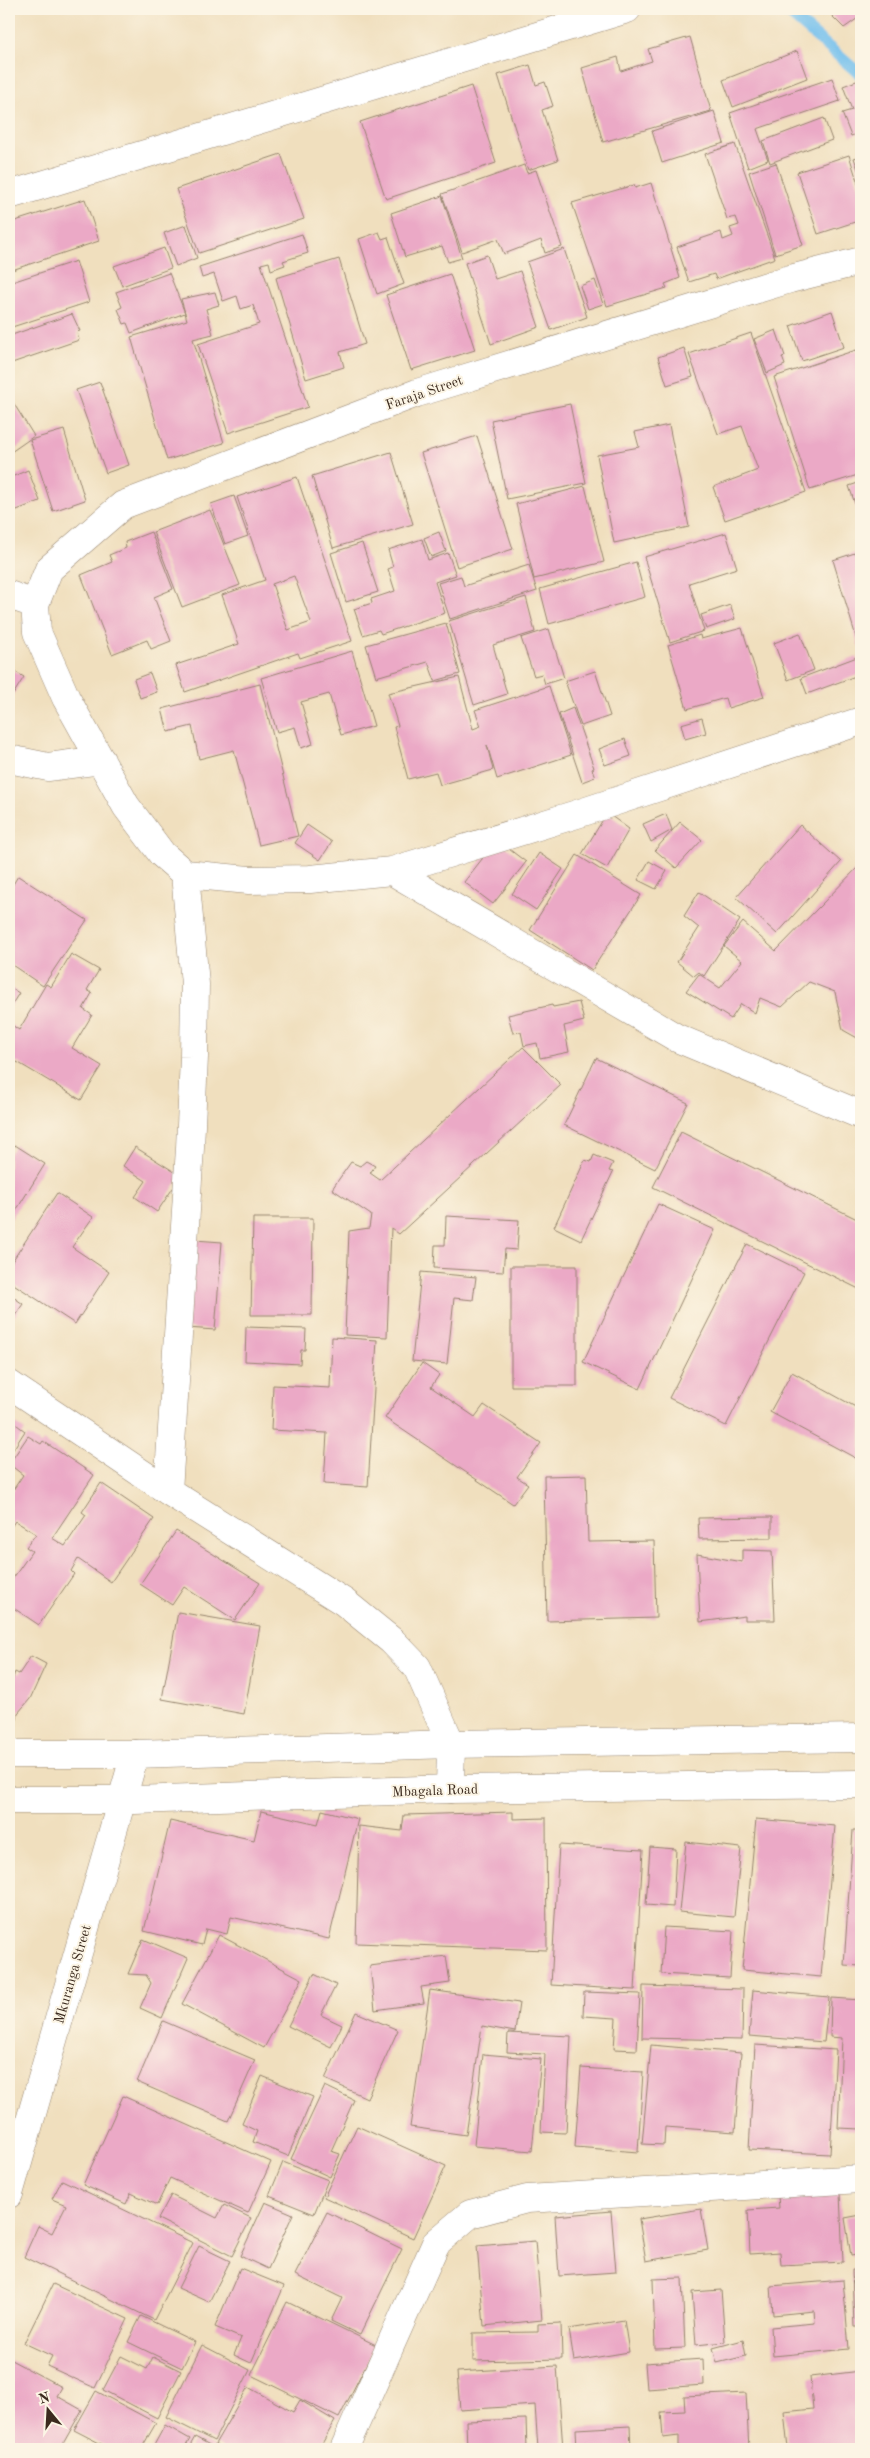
<svg xmlns="http://www.w3.org/2000/svg" width="870" height="2458" font-family="'Old Standard TT',serif">
	<rect width="100%" height="100%" fill="#fcf5e5"/>
	<filter id="ink" filterUnits="userSpaceOnUse"><feTurbulence type="fractalNoise" baseFrequency=".02" numOctaves="2"/><feDisplacementMap in="SourceGraphic" scale="10" xChannelSelector="R" yChannelSelector="G"/><feConvolveMatrix kernelMatrix="1 2 1 2 8 2 1 2 1" color-interpolation-filters="sRGB"/></filter>
	<filter id="wash" filterUnits="userSpaceOnUse"><feTurbulence type="fractalNoise" baseFrequency=".0096" numOctaves="4" result="noise"/><feDisplacementMap in="SourceGraphic" scale="20" xChannelSelector="R" yChannelSelector="G"/><feGaussianBlur stdDeviation="1.12" result="paint"/><feColorMatrix in="noise" values="0 0 0 0 0 0 0 0 0 0 0 0 0 0 0 0 0 1.4 0 .05"/><feComposite in="paint" operator="in"/></filter>
	<g filter="url(#wash)">
		<rect width="100%" height="100%" fill="#f0dfbe"/>
		<g fill="none" stroke-linecap="round" stroke-linejoin="round">
			<!-- stream -->
			<path stroke="#73c0ed" stroke-width="12" d="M784,9L861,75"/>
		</g>
		<g id="blocks">
			<!-- building -->
			<path fill="#eba9c6" fill-rule="evenodd" d="M825,9H861V16L844,28Z
				M690,37L711,111L603,142L582,68L618,57L621,71L652,61L648,49Z
				M797,51L807,78L733,107L723,80Z
				M530,65L536,85L545,82L553,106L542,110L558,160L528,170L498,75Z
				M832,78L840,101L757,129L768,160L748,168L730,113Z
				M859,80L861,132L851,136L842,113L852,110L843,86Z
				M471,86L496,163L386,199L360,122Z
				M714,111L724,143L662,163L652,131Z
				M824,118L832,140L770,163L763,141Z
				M735,144L775,258L716,279L714,274L689,282L677,247L721,232L723,240L733,236L730,228L739,225L736,217L727,219L705,154Z
				M281,154L304,219L199,253L176,189Z
				M849,155L861,193V220L818,234L797,172Z
				M861,156V178L854,158Z
				M776,163L803,245L775,254L749,172Z
				M524,165L527,173L536,170L562,247L545,253L541,240L504,254L498,239L462,252L442,194Z
				M651,183L680,278L665,284L667,288L607,306L572,203L634,185L635,188Z
				M442,196L462,258L448,262L442,246L405,257L391,213Z
				M85,199L99,241L9,271V223Z
				M186,225L197,258L176,266L164,233Z
				M379,232L382,239L388,237L404,284L377,294L359,239Z
				M302,234L308,253L283,261L285,265L271,270L269,262L261,264L308,407L228,433L198,344L259,324L253,305L241,309L237,296L223,301L214,274L202,278L199,267Z
				M164,248L171,268L122,286L114,266Z
				M564,249L587,317L551,330L527,262Z
				M487,255L495,279L520,271L539,327L491,344L465,263Z
				M339,259L365,344L340,352L344,367L306,379L276,278Z
				M76,261L89,302L9,328V283Z
				M169,273L185,313L131,333L127,323L124,324L118,309L122,307L116,292Z
				M450,274L475,350L411,370L386,295Z
				M595,280L603,304L588,309L580,286Z
				M215,292L219,305L206,309L213,334L193,339L224,443L167,460L131,337L187,320L181,299Z
				M832,311L844,347L802,361L790,326Z
				M72,314L80,331L77,332L79,340L9,364V336Z
				M776,330L785,356L782,357L785,365L767,373L754,339Z
				M751,333L806,492L725,520L713,487L758,470L742,426L718,434L689,354Z
				M684,348L693,377L667,385L658,357Z
				M856,350L861,367V474L810,490L774,377Z
				M100,382L129,465L106,473L76,390Z
				M9,396L34,436L11,452L9,449Z
				M570,404L586,483L507,499L491,420Z
				M669,425L689,527L614,543L597,455L639,447L635,432Z
				M64,430L85,500L53,511L30,440Z
				M477,436L513,549L457,567L421,453Z
				M391,452L413,524L333,548L312,476Z
				M28,470L40,501L9,513V478Z
				M297,477L352,641L300,658L298,653L185,692L176,665L239,644L222,595L265,580L237,497ZM294,576L311,622L288,630L272,584Z
				M861,482V515L859,516L849,486Z
				M585,486L604,562L534,579L516,504Z
				M234,496L248,536L225,544L211,504Z
				M210,510L240,585L182,607L153,532Z
				M861,518V541L855,520Z
				M151,532L173,589L154,597L171,641L151,649L147,640L112,654L81,575L112,562L109,555L126,548L125,542Z
				M439,532L446,551L431,557L424,538Z
				M726,533L737,568L689,583L704,631L670,642L644,557Z
				M422,539L428,560L448,553L456,575L435,582L445,613L381,634L379,630L363,635L354,609L372,603L371,599L395,591L388,569L393,567L388,550Z
				M362,543L378,592L346,602L331,553Z
				M861,551V647H859L833,560Z
				M636,562L645,597L549,624L540,589Z
				M529,565L537,591L450,619L438,583L461,576L464,586Z
				M526,597L535,632L493,645L507,694L474,705L449,621Z
				M730,605L735,619L706,629L701,615Z
				M446,623L460,674L435,681L428,662L376,677L366,645Z
				M742,628L764,697L728,708L725,698L687,709L668,645L700,635L701,639Z
				M549,629L564,678L545,684L542,674L534,676L521,638Z
				M800,633L814,670L788,680L774,643Z
				M352,651L374,726L341,735L329,694L301,702L313,744L301,748L295,727L277,732L261,678Z
				M857,657L861,674L807,694L801,678Z
				M9,668L24,677L9,701Z
				M595,671L610,716L581,726L565,681Z
				M150,673L157,692L140,698L134,679Z
				M459,677L473,729L481,726L475,710L549,686L571,755L497,779L487,745L493,770L440,785L436,772L408,779L394,727L398,726L388,693Z
				M260,684L298,836L259,845L234,750L199,759L192,726L168,732L162,709Z
				M573,708L594,768L592,769L595,777L582,782L559,714Z
				M702,718L706,733L685,739L681,724Z
				M625,739L631,756L605,765L599,749Z
				M607,813L629,829L607,868L582,854Z
				M666,814L672,830L651,842L643,824Z
				M680,822L702,840L676,868L655,850Z
				M307,825L332,842L320,860L295,843Z
				M800,825L841,862L777,934L736,897Z
				M497,840L526,862L493,904L464,882Z
				M539,853L563,869L536,910L512,894Z
				M577,855L641,895L592,970L530,930Z
				M649,861L667,871L656,889L638,880Z
				M861,864V1040L843,1030L835,992L809,982L782,1007L760,998L755,1013L741,1004L731,1019L686,991L699,974L720,988L742,961L724,946L743,922L776,951Z
				M18,876L87,920L43,986L12,965L9,969V891Z
				M699,892L740,920L704,976L699,972L694,976L677,962L699,928L684,916Z
				M71,954L99,970L87,990L92,993L83,1009L92,1015L72,1048L102,1066L81,1100L17,1062L15,1064L9,1061V1023L19,1030L46,984L51,987Z
				M9,987L19,993L9,1009Z
				M579,1002L584,1021L564,1026L569,1052L540,1058L537,1043L524,1046L521,1032L513,1033L508,1015L552,1005L553,1007Z
				M523,1047L561,1085L399,1234L391,1228L387,1337L345,1335L349,1231L369,1228L371,1215L332,1189L351,1162L360,1166L366,1161L375,1166L370,1173L380,1180Z
				M596,1058L688,1103L655,1169L564,1125Z
				M681,1132L861,1221V1290L653,1187Z
				M15,1145L45,1164L9,1222V1155Z
				M135,1147L181,1176L157,1212L135,1197L146,1181L123,1166Z
				M594,1155L613,1163L609,1171L613,1172L581,1240L554,1227L585,1160L591,1162Z
				M57,1193L93,1217L72,1247L109,1272L75,1324L9,1281V1266Z
				M658,1204L715,1230L640,1389L583,1362Z
				M446,1216L519,1220L517,1250L505,1249L503,1272L434,1268L435,1245H445Z
				M253,1218H313L312,1315H251Z
				M195,1240L222,1242L215,1330L187,1328Z
				M747,1244L804,1272L726,1426L669,1398Z
				M511,1266H577V1386H511Z
				M421,1272L476,1277L473,1300L454,1298L447,1364L412,1361Z
				M9,1294L23,1304L9,1324Z
				M246,1327L306,1329L305,1350H301L300,1364L245,1361Z
				M332,1337L377,1340L368,1487L324,1484L327,1433L271,1430L273,1385L330,1388Z
				M422,1363L439,1375L431,1387L475,1417L484,1405L541,1443L517,1477L528,1484L513,1504L385,1418Z
				M792,1372L861,1410V1461L770,1412Z
				M9,1419L25,1431L9,1456Z
				M28,1436L41,1444L43,1441L94,1475L52,1538L65,1546L86,1515L82,1512L101,1483L154,1519L111,1582L78,1559L71,1571L74,1574L39,1625L9,1605V1584L32,1551L26,1547L36,1534L15,1521L9,1530V1496L23,1475L9,1464Z
				M586,1475L588,1542L654,1541L656,1618L547,1621L544,1476Z
				M772,1517V1538L699,1539L698,1518Z
				M176,1531L260,1583L235,1620L184,1587L172,1605L140,1584Z
				M742,1550L772,1551L775,1620H745V1616L700,1622L697,1554L742,1562Z
				M178,1612L260,1626L244,1714L162,1699Z
				M31,1656L46,1664L30,1699L18,1713L16,1724L9,1723V1690L15,1672L19,1674Z
				M322,1810L358,1819L329,1939L231,1917L227,1934L206,1929L202,1945L144,1931L170,1821L254,1840L261,1811L318,1824Z
				M513,1812V1819L546,1818L547,1950L356,1943L359,1826L402,1831L404,1815Z
				M756,1819L835,1826L821,1977L742,1970Z
				M853,1830H861V1966L844,1965Z
				M686,1842L741,1848L734,1917L679,1912Z
				M559,1845L643,1850L635,1990L551,1985Z
				M650,1847L676,1849L673,1907L646,1905Z
				M664,1927L733,1931L730,1978L661,1974Z
				M219,1935L302,1979L264,2048L182,2004Z
				M143,1939L188,1958L162,2018L140,2008L151,1983L146,1975L128,1974Z
				M446,1956L450,1983L421,1987L424,2003L375,2010L370,1966Z
				M314,1974L336,1985L321,2015L342,2025L331,2047L288,2026Z
				M643,1986L743,1989L742,2040L642,2038Z
				M430,1990L519,2003L515,2032L482,2026L466,2135L410,2127Z
				M753,1990L829,1997L824,2042L749,2036Z
				M584,1992L640,1994L637,2050L614,2049L616,2018L583,2016Z
				M831,1998L861,2000V2129L838,2128L842,2038L830,2037Z
				M356,2012L398,2030L367,2098L325,2079Z
				M163,2021L255,2060L228,2121L137,2082Z
				M508,2033L571,2036L566,2133L541,2132L545,2054L507,2052Z
				M651,2045L741,2053L735,2132L665,2127L664,2145L642,2144Z
				M755,2045L836,2050L830,2154L749,2150Z
				M483,2054L541,2059L532,2151L474,2146Z
				M581,2068L643,2072L638,2152L575,2147Z
				M262,2076L313,2097L288,2156L253,2142L257,2131L242,2124Z
				M325,2086L354,2100L331,2151L340,2154L330,2177L291,2159Z
				M123,2096L271,2162L248,2213L170,2178L157,2205L131,2193L126,2204L83,2185Z
				M357,2126L446,2166L413,2238L324,2197Z
				M283,2162L328,2180L314,2214L269,2196Z
				M62,2180L193,2243L154,2320L24,2257L38,2226L52,2233L66,2205L52,2199Z
				M840,2193L843,2262L781,2265L780,2252L750,2254L748,2210L779,2208L778,2196Z
				M171,2195L217,2218L224,2205L251,2218L232,2256L158,2219Z
				M265,2202L293,2214L268,2269L240,2256Z
				M701,2209L708,2250L646,2261L639,2219Z
				M611,2211L616,2272L559,2276L555,2216Z
				M327,2212L402,2249L360,2335L331,2321L342,2298L295,2275Z
				M861,2215V2254L851,2256L845,2218Z
				M535,2241L542,2320L484,2326L477,2246Z
				M199,2246L230,2261L209,2302L178,2288Z
				M240,2268L284,2286L251,2363L234,2355L241,2338L215,2327Z
				M852,2270H861V2327H854Z
				M682,2278L685,2348L655,2349L653,2279Z
				M843,2280L849,2349L773,2356L771,2327L815,2323L814,2311L773,2315L771,2286Z
				M53,2284L128,2319L95,2388L47,2366L52,2356L24,2343Z
				M721,2290L725,2342L696,2345L692,2292Z
				M287,2302L376,2345L339,2418L251,2375Z
				M141,2316L195,2342L182,2368L128,2342Z
				M624,2320L629,2352L574,2361L569,2329Z
				M561,2323L562,2359L473,2361V2333L538,2332V2324Z
				M743,2340L746,2356L717,2363L713,2348Z
				M202,2345L250,2370L214,2441L166,2417Z
				M121,2356L147,2369L153,2357L181,2371L157,2418L103,2390Z
				M703,2359L704,2385L647,2389L645,2363Z
				M11,2360L62,2387L57,2396L82,2410L60,2449H9V2364Z
				M557,2366L563,2449H538L535,2405L460,2410L457,2372Z
				M861,2371V2449H788L784,2412L813,2409L810,2377Z
				M248,2387L293,2412L300,2400L335,2421L319,2449H225L215,2444Z
				M96,2391L156,2423L141,2449H111L74,2430Z
				M746,2393L749,2449H679V2436L663,2438L661,2412L685,2411L684,2396Z
				M526,2419L527,2449H467L466,2421Z
				M165,2425L190,2439L184,2449H152Z
				M630,2426L631,2449H577L576,2429Z
				M195,2437L217,2449H188Z"/>
		</g>
	</g>
	<g filter="url(#ink)">
		<use href="#blocks" fill-opacity="0" stroke="#96846e" stroke-width="1"/>
		<g fill="none" stroke-linecap="round" stroke-linejoin="round">
			<defs>
				<path id="street" d="M9,195L627,9
					M861,261L790,279L417,393L123,505L49,569L35,604L37,632L66,698L126,806L162,854L185,874L249,880L310,879L392,871L577,814L861,721
					M9,595L35,604
					M9,759L48,767L101,760
					M392,871L677,1038L861,1115
					M9,1384L168,1491L344,1602L392,1641L417,1667L451,1744L450,1789
					M168,1491L190,1148L194,1057L195,984L185,874
					M9,2194L135,1754
					M344,2449L436,2243L470,2214L527,2199L861,2179"/>
				<path id="secondary" d="M9,1754H135L451,1744L861,1738
					M9,1800H135L450,1789L861,1784"/>
			</defs>
			<!-- street casing -->
			<use href="#street" stroke="#96846e" stroke-width="29"/>
			<!-- secondary casing -->
			<use href="#secondary" stroke="#96846e" stroke-width="29"/>
			<!-- street -->
			<use href="#street" stroke="#fff" stroke-width="28"/>
			<!-- secondary -->
			<use href="#secondary" stroke="#fff" stroke-width="28"/>
		</g>
	</g>
	<g text-anchor="middle" stroke-width="4" stroke-linejoin="round" paint-order="stroke">
		<!-- street labels -->
		<g font-size="14" fill="#3b2a1e" stroke="#fcf5e5">
			<text transform="translate(424 392) rotate(-19)" y="5">Faraja Street</text>
			<text transform="translate(435 1790) rotate(-2)" y="5">Mbagala Road</text>
			<text transform="translate(72 1974) rotate(-74)" y="5">Mkuranga Street</text>
		</g>
	</g>
	<!-- margin -->
	<rect width="870" height="2458" fill="none" stroke="#fcf5e5" stroke-width="30"/>
	<!-- north arrow -->
	<g transform="translate(48 2410) rotate(342)" stroke="#fcf5e5" stroke-width="4" paint-order="stroke">
	<path d="M0-4L9 19L0 12L-9 19Z" fill="#3b2a1e"/>
	<text y="-8" font-size="14" font-weight="bold" text-anchor="middle" fill="#3b2a1e">N</text>
	</g>
</svg>
